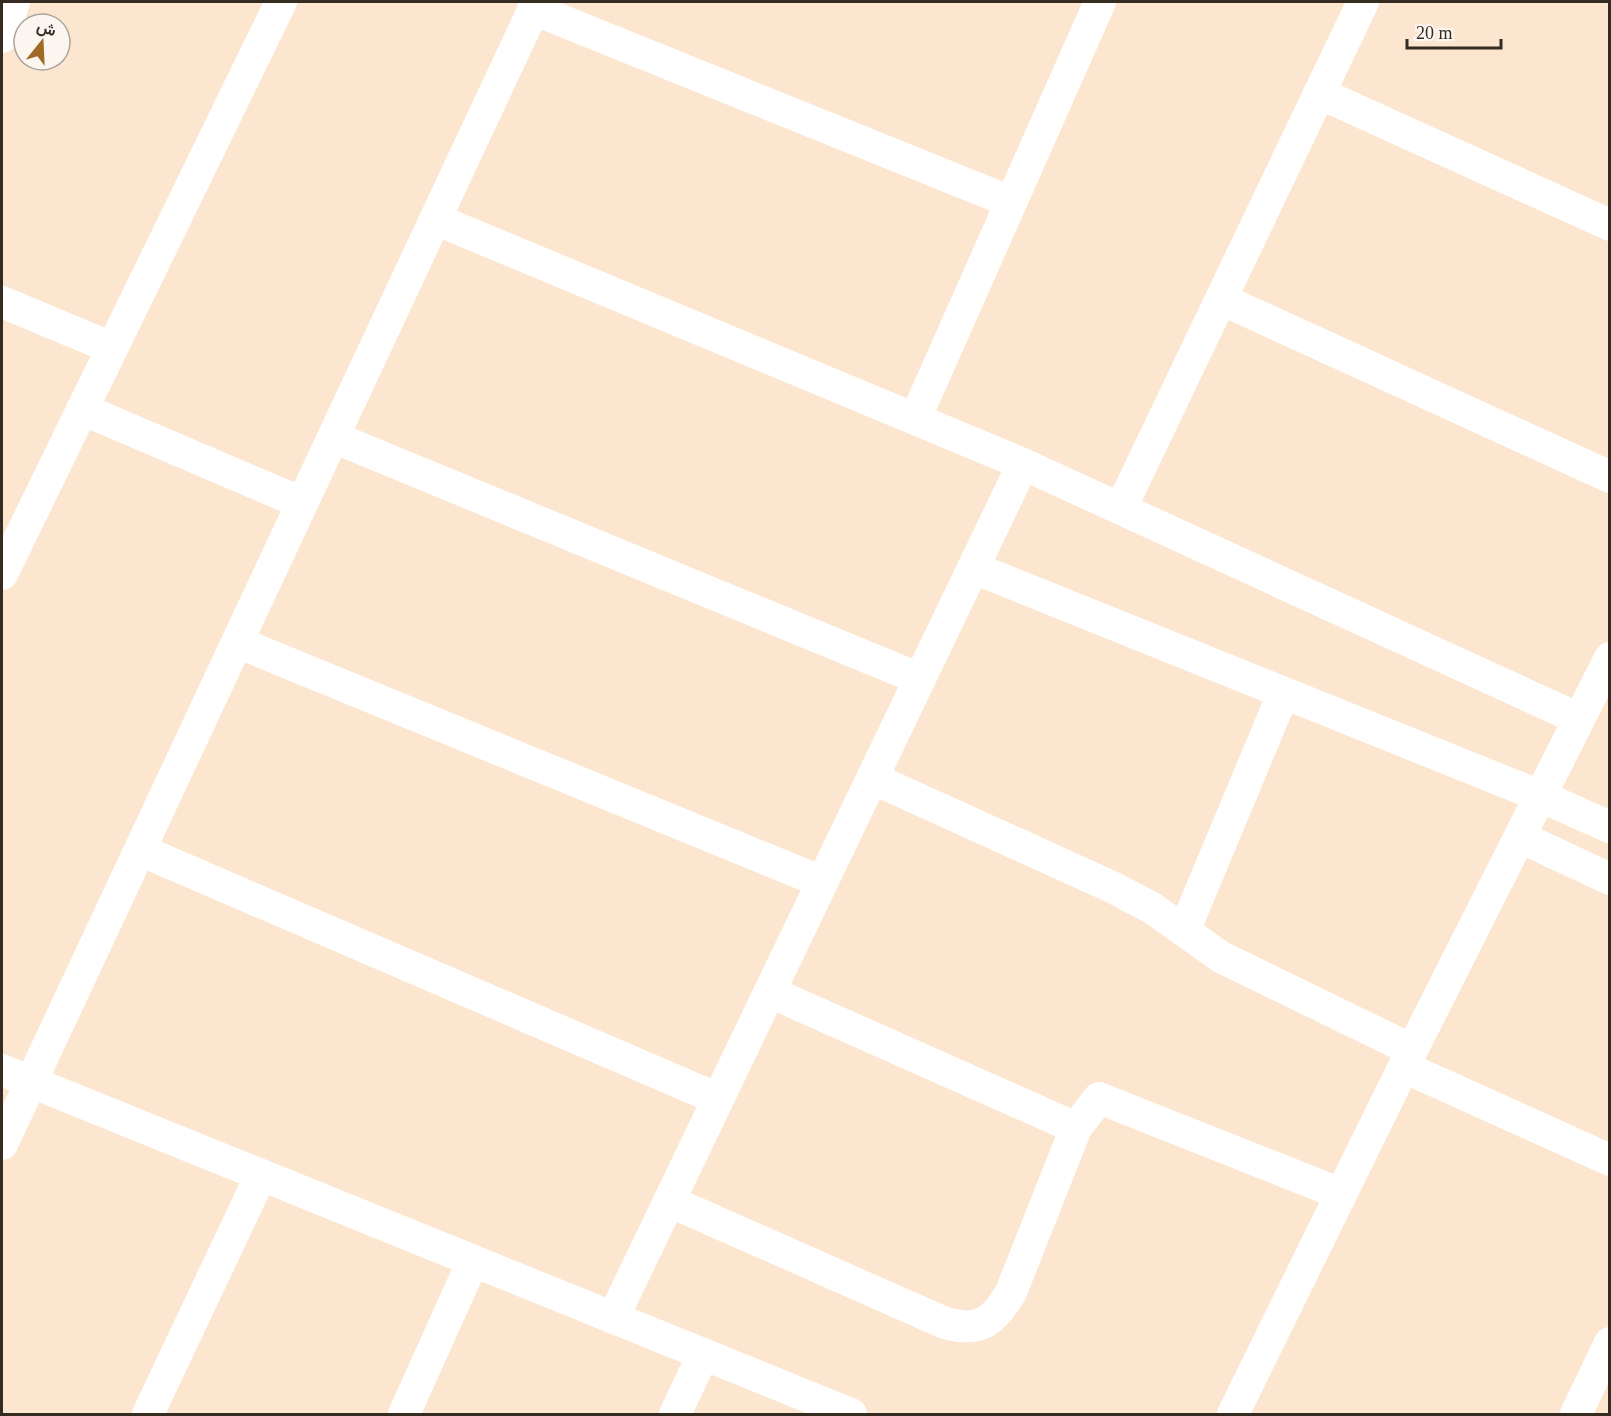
<svg xmlns="http://www.w3.org/2000/svg" width="1611" height="1416" font-family="'Times New Roman',Vazirmatn,serif">
	<rect width="100%" height="100%" fill="#fce6cf"/>
	<g fill="none" stroke-linecap="round" stroke-linejoin="round">
		<!-- minor -->
		<path stroke="#fff" stroke-width="32" d="M533,9L1011,202
			M2,37L14,2
			M1319,93L1610,225
			M435,219L1023,464L1579,719
			M1221,299L1610,477
			M2,302L112,348
			M82,409L302,503
			M915,419L1100,2
			M333,437L920,679
			M1121,508L1363,2
			M974,568L1540,796L1610,827
			M2,574L281,2
			M237,642L822,882
			M872,778L1112,887L1152,908L1221,957L1412,1050
			M1520,837L1610,879
			M140,850L718,1099
			M1184,931L1283,694
			M770,992L1076,1128
			M1404,1067L1610,1160
			M2,1070L851,1414
			M2,1144L537,2
			M669,1201L945,1323C980,1333 994,1321 1011,1292L1076,1128L1099,1098L1341,1194
			M613,1318L1023,464
			M148,1414L261,1175
			M404,1414L473,1261
			M675,1414L703,1355
			M1233,1414L1412,1050L1610,658
			M1576,1414L1610,1343"/>
	</g>
	<!-- border -->
	<rect width="1611" height="1416" fill="none" stroke="#352b20" stroke-width="6"/>
	<!-- north arrow -->
	<g transform="translate(42 42) rotate(18)"><circle r="28" fill="#fcf6f1" stroke="#aca59d" stroke-width="1.5"/>
	<path d="M0-4.5L10 22L0 15L-10 22Z" fill="#a06a25"/>
	<text y="-9" font-size="16" font-weight="bold" text-anchor="middle" fill="#352b20">ش</text>
	</g>
	<!-- scale -->
	<path d="M1407 39v9h94v-9" fill="none" stroke="#352b20" stroke-width="3"/>
	<text x="1416" y="39" font-size="18" fill="#352b20" stroke="#fcf6f1" stroke-width="4.5" paint-order="stroke">20 m</text>
</svg>
